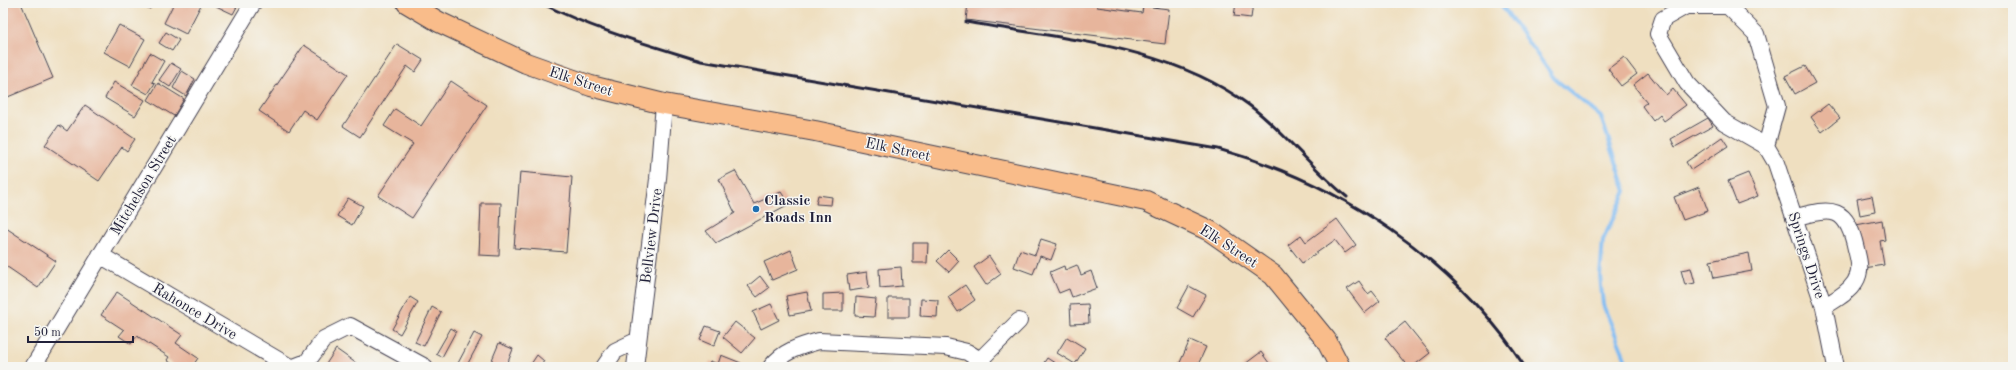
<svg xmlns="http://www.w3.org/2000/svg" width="2016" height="370" font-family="'Old Standard TT',serif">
	<rect width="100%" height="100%" fill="#f6f6f2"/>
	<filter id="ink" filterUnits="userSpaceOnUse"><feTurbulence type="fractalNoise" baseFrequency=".025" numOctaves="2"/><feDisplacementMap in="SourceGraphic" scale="8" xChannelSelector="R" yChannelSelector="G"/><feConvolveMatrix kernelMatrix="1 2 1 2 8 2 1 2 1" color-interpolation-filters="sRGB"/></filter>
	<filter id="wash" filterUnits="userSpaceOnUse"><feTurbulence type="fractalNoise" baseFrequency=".012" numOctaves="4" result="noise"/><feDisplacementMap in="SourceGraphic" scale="16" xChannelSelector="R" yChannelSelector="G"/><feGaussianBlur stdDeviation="0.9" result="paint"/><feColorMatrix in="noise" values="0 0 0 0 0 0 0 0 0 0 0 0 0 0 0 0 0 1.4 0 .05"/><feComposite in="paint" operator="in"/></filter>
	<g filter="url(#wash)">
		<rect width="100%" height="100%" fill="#efdfc0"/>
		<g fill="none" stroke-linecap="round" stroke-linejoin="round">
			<!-- stream -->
			<path stroke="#80bbf2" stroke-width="4" d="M1500,3L1554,78L1601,117L1626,191L1603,240L1600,276L1603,305L1629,367"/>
		</g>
		<g id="blocks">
			<!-- building -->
			<path fill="#e7b59c" d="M3,3H21L53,78L3,99Z
				M137,3H153L150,9Z
				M174,3H202L186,34L164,23Z
				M217,3H239L233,14L216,6Z
				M968,3H1097V7L1142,13L1143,6L1169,9L1165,44L966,20Z
				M1236,3H1253L1251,18L1234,16Z
				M119,25L145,39L130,66L104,52Z
				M166,32L179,40L172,51L159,43Z
				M397,44L423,60L415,72L407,66L360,137L343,126Z
				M304,45L348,74L317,120L303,110L289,131L259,111Z
				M150,53L164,61L152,82L155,83L148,94L132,85Z
				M1624,57L1637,74L1621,86L1608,69Z
				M171,63L181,69L170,87L159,80Z
				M1805,66L1815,83L1795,94L1785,76Z
				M182,71L195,79L186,96L173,88Z
				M1648,73L1666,95L1673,89L1686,105L1664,121L1660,115L1653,121L1642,106L1647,102L1633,85Z
				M451,81L487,105L412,218L378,196L413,144L384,126L395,109L421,126Z
				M114,82L145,100L135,116L105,98Z
				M158,83L184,99L174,116L148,100Z
				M1828,104L1840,118L1822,132L1811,117Z
				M85,105L135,139L127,151L122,147L99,181L45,145L59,125L67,131Z
				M1708,118L1713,126L1675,147L1671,139Z
				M1722,137L1728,146L1691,170L1686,162Z
				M735,171L754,204L781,192L789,204L716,243L706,231L735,213L719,179Z
				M520,172L572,177L566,252L514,248Z
				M1748,173L1758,196L1737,204L1728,181Z
				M1699,187L1708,211L1683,220L1674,197Z
				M818,195L832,197L831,205L816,204Z
				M1872,196L1875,212L1860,215L1857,199Z
				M348,198L363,206L352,225L337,216Z
				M481,203H501L499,256L479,255Z
				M1337,219L1356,245L1345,253L1335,240L1302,263L1288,245L1301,235L1306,242Z
				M1882,220L1885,240L1880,241L1884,265L1864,268L1856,225Z
				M3,226L56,261L38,288L3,264Z
				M1041,239L1057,244L1051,260L1040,256L1033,274L1014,267L1020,250L1035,255Z
				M913,243H928L927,263H913Z
				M791,250L798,269L772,280L764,262Z
				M948,250L959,261L949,272L937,261Z
				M1749,253L1752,271L1714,278L1710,261Z
				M989,256L1001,274L986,285L974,267Z
				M1077,265L1081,275L1091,271L1097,288L1072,297L1069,289L1059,293L1050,272L1064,266L1065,270Z
				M901,267L902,286L880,288L879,269Z
				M1691,268L1695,283L1685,285L1681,270Z
				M867,272L869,288L849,291L847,275Z
				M760,276L769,288L757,297L748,286Z
				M1359,281L1368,294L1372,291L1380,301L1365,313L1347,289Z
				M965,285L975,300L958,312L948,297Z
				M1189,286L1206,295L1193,317L1177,308Z
				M117,292L182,335L176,343L198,358L192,367H176L167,360L169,357L137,336L131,344L119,336L124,330L101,315Z
				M807,292L811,311L790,315L786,296Z
				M843,293V311H823V294Z
				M410,297L418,302L400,334L392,329Z
				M856,297L876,299L874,317L855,316Z
				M888,298H909V317H888Z
				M921,299L938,300L937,317L920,316Z
				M771,304L779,320L761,329L753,312Z
				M1088,304L1089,323L1071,324L1070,305Z
				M432,307L441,312L424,346L415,342Z
				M735,322L755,338L742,353L723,337Z
				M1405,322L1430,353L1412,367H1408L1385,338Z
				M706,326L720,331L714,346L700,340Z
				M451,328L456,331L442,357L436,354Z
				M474,333L482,337L466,367H460L457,365Z
				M1067,337L1085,348L1075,364L1057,353Z
				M1190,340L1206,347L1197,367H1178Z
				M499,343L513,349L506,367H489Z
				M336,349L360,366V367H324Z
				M1261,352L1272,367H1241Z
				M537,355L544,361L540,367H529Z
				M721,355L741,363L740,367H708L710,361L718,364Z
				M1047,358L1061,367H1041Z"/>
		</g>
	</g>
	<g filter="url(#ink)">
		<use href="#blocks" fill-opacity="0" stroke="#413e4f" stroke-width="1"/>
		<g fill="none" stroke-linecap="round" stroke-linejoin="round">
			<defs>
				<path id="minor" d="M1766,146L1777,106L1756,34L1728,6H1686L1663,19L1658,34L1687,83L1724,122L1766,146L1776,163L1824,307L1836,367
					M1794,218C1833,206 1847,207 1856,249C1859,261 1862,271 1855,282C1847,294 1836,299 1824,307
					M100,255L290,367
					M980,360L1019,321
					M33,367L253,3
					M294,367L307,362L324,339L350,326L425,367
					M604,367L615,351L638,340
					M635,367L658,179L664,104
					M771,367C783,351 800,346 819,341L946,347L967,352L980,360L985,367"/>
				<path id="major" d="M407,3L439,22L526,63L591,86L664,104L815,131L1146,201L1210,231L1273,275L1326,340L1340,367"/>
			</defs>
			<!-- minor casing -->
			<use href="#minor" stroke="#413e4f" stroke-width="18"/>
			<!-- major casing -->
			<use href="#major" stroke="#413e4f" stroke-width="22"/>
			<!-- minor -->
			<use href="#minor" stroke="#fff" stroke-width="16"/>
			<!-- major -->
			<use href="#major" stroke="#f9bc8a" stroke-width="20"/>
			<!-- rail -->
			<path stroke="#22223b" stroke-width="3" d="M541,3C592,29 646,44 701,61L1218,149C1341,183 1454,258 1525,367
				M966,22C1062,39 1168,45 1249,105C1285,132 1312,169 1347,197"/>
		</g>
	</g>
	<!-- markers -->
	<circle fill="#1f6fb2" stroke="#f6f6f2" stroke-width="1.5" cx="756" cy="209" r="4"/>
	<g text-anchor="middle" stroke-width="3" stroke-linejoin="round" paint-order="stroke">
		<!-- street labels -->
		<g font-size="15" fill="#22223b" stroke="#f6f6f2">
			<text transform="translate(581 81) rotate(18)" y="5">Elk Street</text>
			<text transform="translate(898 149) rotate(12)" y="5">Elk Street</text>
			<text transform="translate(143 185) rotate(-59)" y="5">Mitchelson Street</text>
			<text transform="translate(651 236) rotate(-83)" y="5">Bellview Drive</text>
			<text transform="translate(1229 246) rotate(33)" y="5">Elk Street</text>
			<text transform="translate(1807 255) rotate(72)" y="5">Springs Drive</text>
			<text transform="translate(195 311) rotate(31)" y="5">Rahonce Drive</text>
		</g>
		<!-- poi labels -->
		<g font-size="15" font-weight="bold" fill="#22223b" stroke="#f6f6f2" text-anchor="start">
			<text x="764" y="205">Classic<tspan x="764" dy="17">Roads Inn</tspan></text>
		</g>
	</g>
	<!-- margin -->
	<rect width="2016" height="370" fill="none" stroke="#f6f6f2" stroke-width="16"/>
	<!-- scale -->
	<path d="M28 336v6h105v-6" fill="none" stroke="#22223b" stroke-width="2"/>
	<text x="34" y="336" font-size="12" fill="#22223b" stroke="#f6f6f2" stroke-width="3" paint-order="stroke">50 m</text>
</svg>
